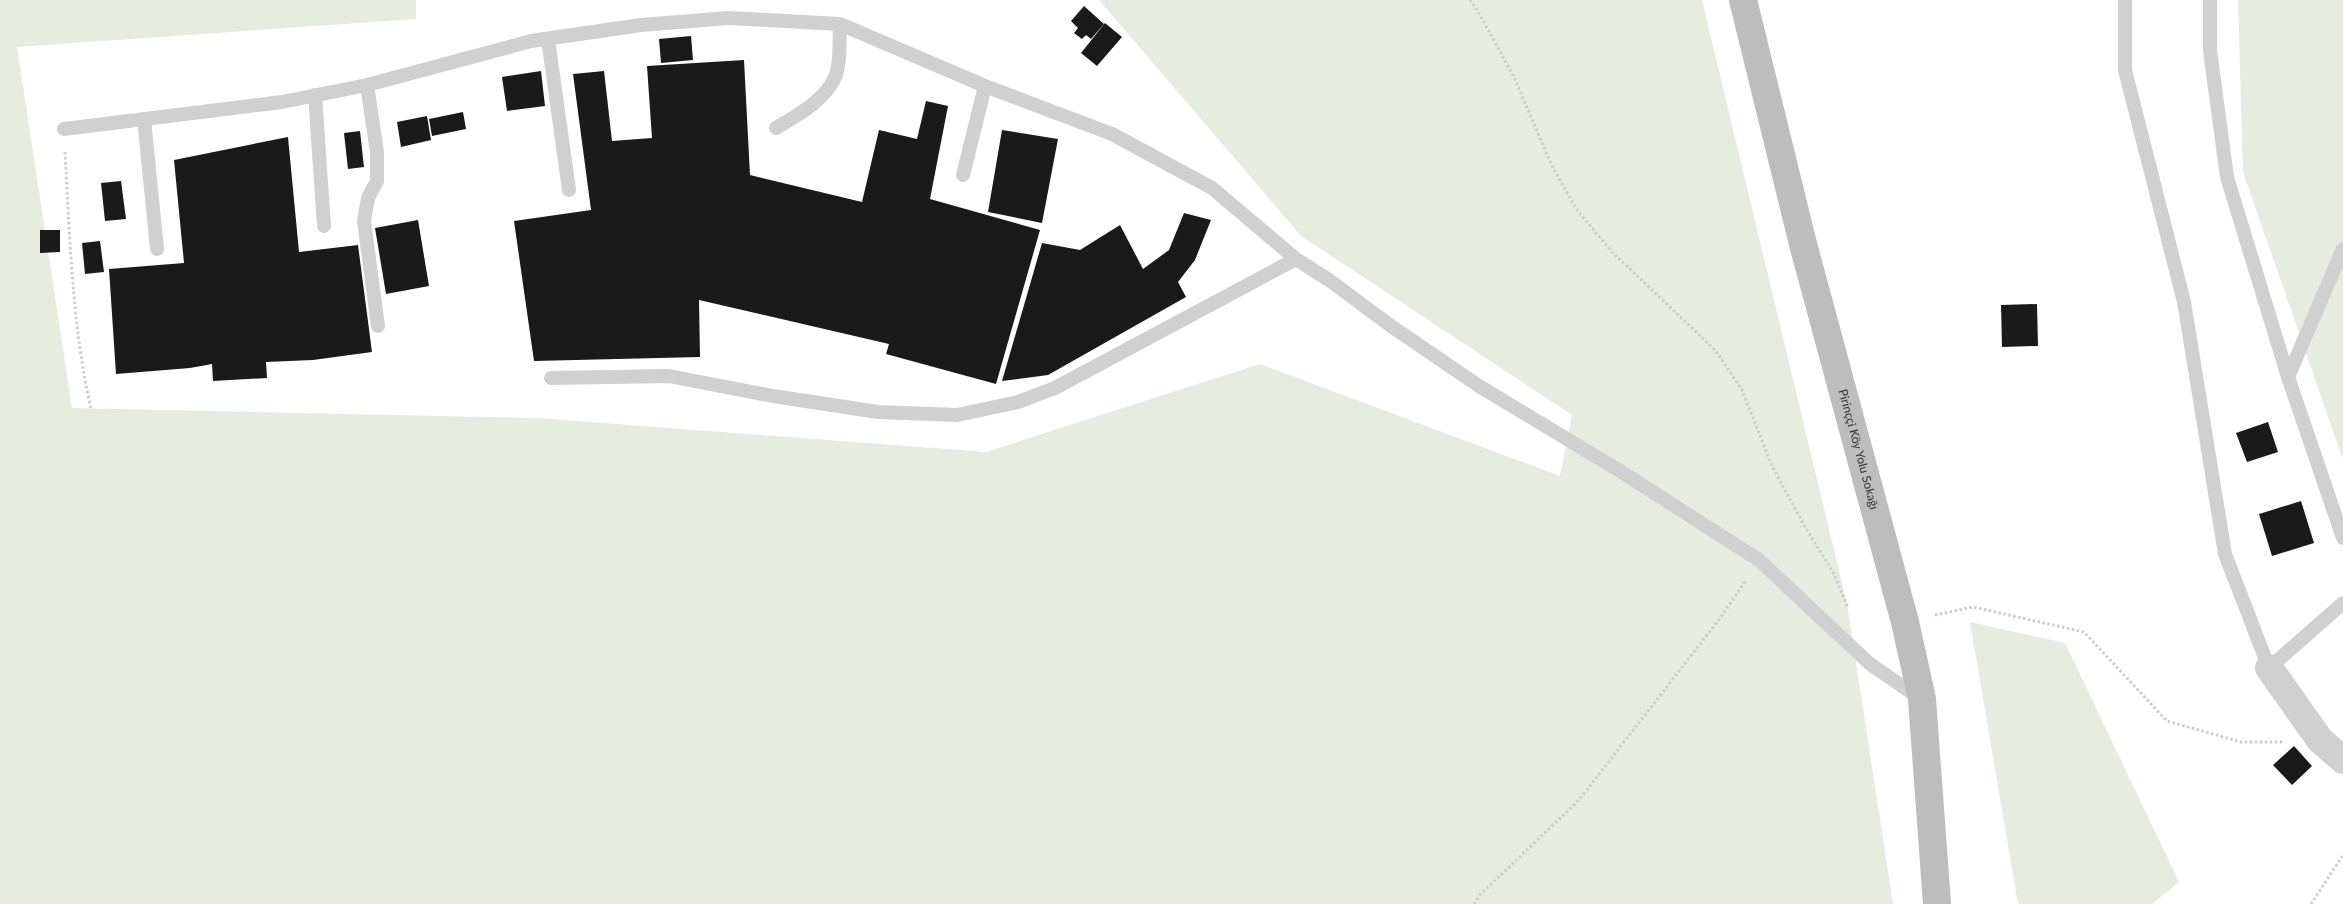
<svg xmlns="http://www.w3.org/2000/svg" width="2343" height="904" font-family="Lato,sans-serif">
	<rect width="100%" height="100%" fill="#fff"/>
	<!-- green -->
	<path fill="#e6ecdf" d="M0,0H416V19L17,47L72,408L537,418L986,452L1260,364L1560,476L1572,415L1301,236L1099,0H1702L1847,604L1893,904H0Z
		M2238,0H2343V460L2243,172Z
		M1970,622L2065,643L2179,882L2152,904H2018Z"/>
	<!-- building -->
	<path fill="#1a1a1a" d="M1084,6L1104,24L1091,39L1086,35L1082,39L1074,33L1078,28L1071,21Z
		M1105,23L1122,37L1097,66L1081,53Z
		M691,36L693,60L661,63L659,39Z
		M744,60L750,175L862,202L879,130L917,139L926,101L948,106L930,199L1040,230L996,384L886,354L889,344L699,300L700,357L534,361L514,221L591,210L573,74L604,71L612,141L652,138L647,66Z
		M541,71L545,106L507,111L502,77Z
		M463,112L466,129L432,136L429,119Z
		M427,116L431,140L401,147L397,122Z
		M1002,130L1058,139L1042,223L988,212Z
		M360,131L364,167L348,169L344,133Z
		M288,137L299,252L358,245L372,352L313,360L266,362L267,378L213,381L212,364L190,368L116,374L109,269L184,263L174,160Z
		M121,181L126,219L105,221L101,183Z
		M1184,213L1211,220L1195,260L1178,282L1186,297L1048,375L1002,381L1042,243L1080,250L1120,225L1143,269L1169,250Z
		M418,220L429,286L386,294L375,228Z
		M40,230H60V252L40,253Z
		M100,241L104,272L85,274L82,243Z
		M2037,304L2038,346L2002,347L2001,305Z
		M2268,422L2278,452L2247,462L2236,433Z
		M2301,501L2314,543L2272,556L2259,514Z
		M2294,746L2312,766L2292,785L2273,765Z"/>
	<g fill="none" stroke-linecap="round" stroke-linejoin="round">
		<!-- path -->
		<path stroke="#cdcdcd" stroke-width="3" stroke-dasharray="2.5 2.5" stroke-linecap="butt" d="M1470,0L1476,8L1514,77L1551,164L1577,210L1612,252L1715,350L1742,390L1772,466L1804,525L1834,574L1848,608
			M65,152C70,238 72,325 91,409
			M1935,615L1973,607L2084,632L2167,721L2241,742H2283
			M1474,904L1480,895L1579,800L1721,617L1746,580
			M2311,904L2343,855"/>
		<!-- lane -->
		<path stroke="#d0d0d0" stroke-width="14" d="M2125,0V70L2184,302L2225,554L2269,668L2343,603
			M2210,0V51L2227,177L2288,377L2343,538
			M548,39L569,190
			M367,85L377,152V181L368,198L364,221L378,326
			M315,95L324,226
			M144,119L157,249
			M776,128C798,115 826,100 836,75C841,61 839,39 840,24
			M64,129L282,102L367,85L531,41L641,25L729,18L840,24L985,86L1112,134L1212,188L1296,259L1329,280L1391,326L1479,386L1620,471L1759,560L1870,664L1921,699
			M963,175L985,86
			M2288,377L2343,249
			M551,378L669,376L773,396L878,412L957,415L1018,402L1055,388L1296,259"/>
		<!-- street -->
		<path stroke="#d0d0d0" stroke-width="28" d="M2269,668L2320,740L2343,760"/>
		<!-- secondary -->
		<path stroke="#bdbdbd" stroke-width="28" id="s1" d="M1743,0L1803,244L1905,622L1922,699L1937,904"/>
	</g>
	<g text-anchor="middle" stroke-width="5" stroke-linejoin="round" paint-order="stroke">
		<!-- street labels -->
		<g font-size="12" fill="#333" stroke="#fff">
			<text dy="4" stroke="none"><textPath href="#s1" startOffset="464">Pirinççi Köy Yolu Sokağı</textPath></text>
		</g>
	</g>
</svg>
